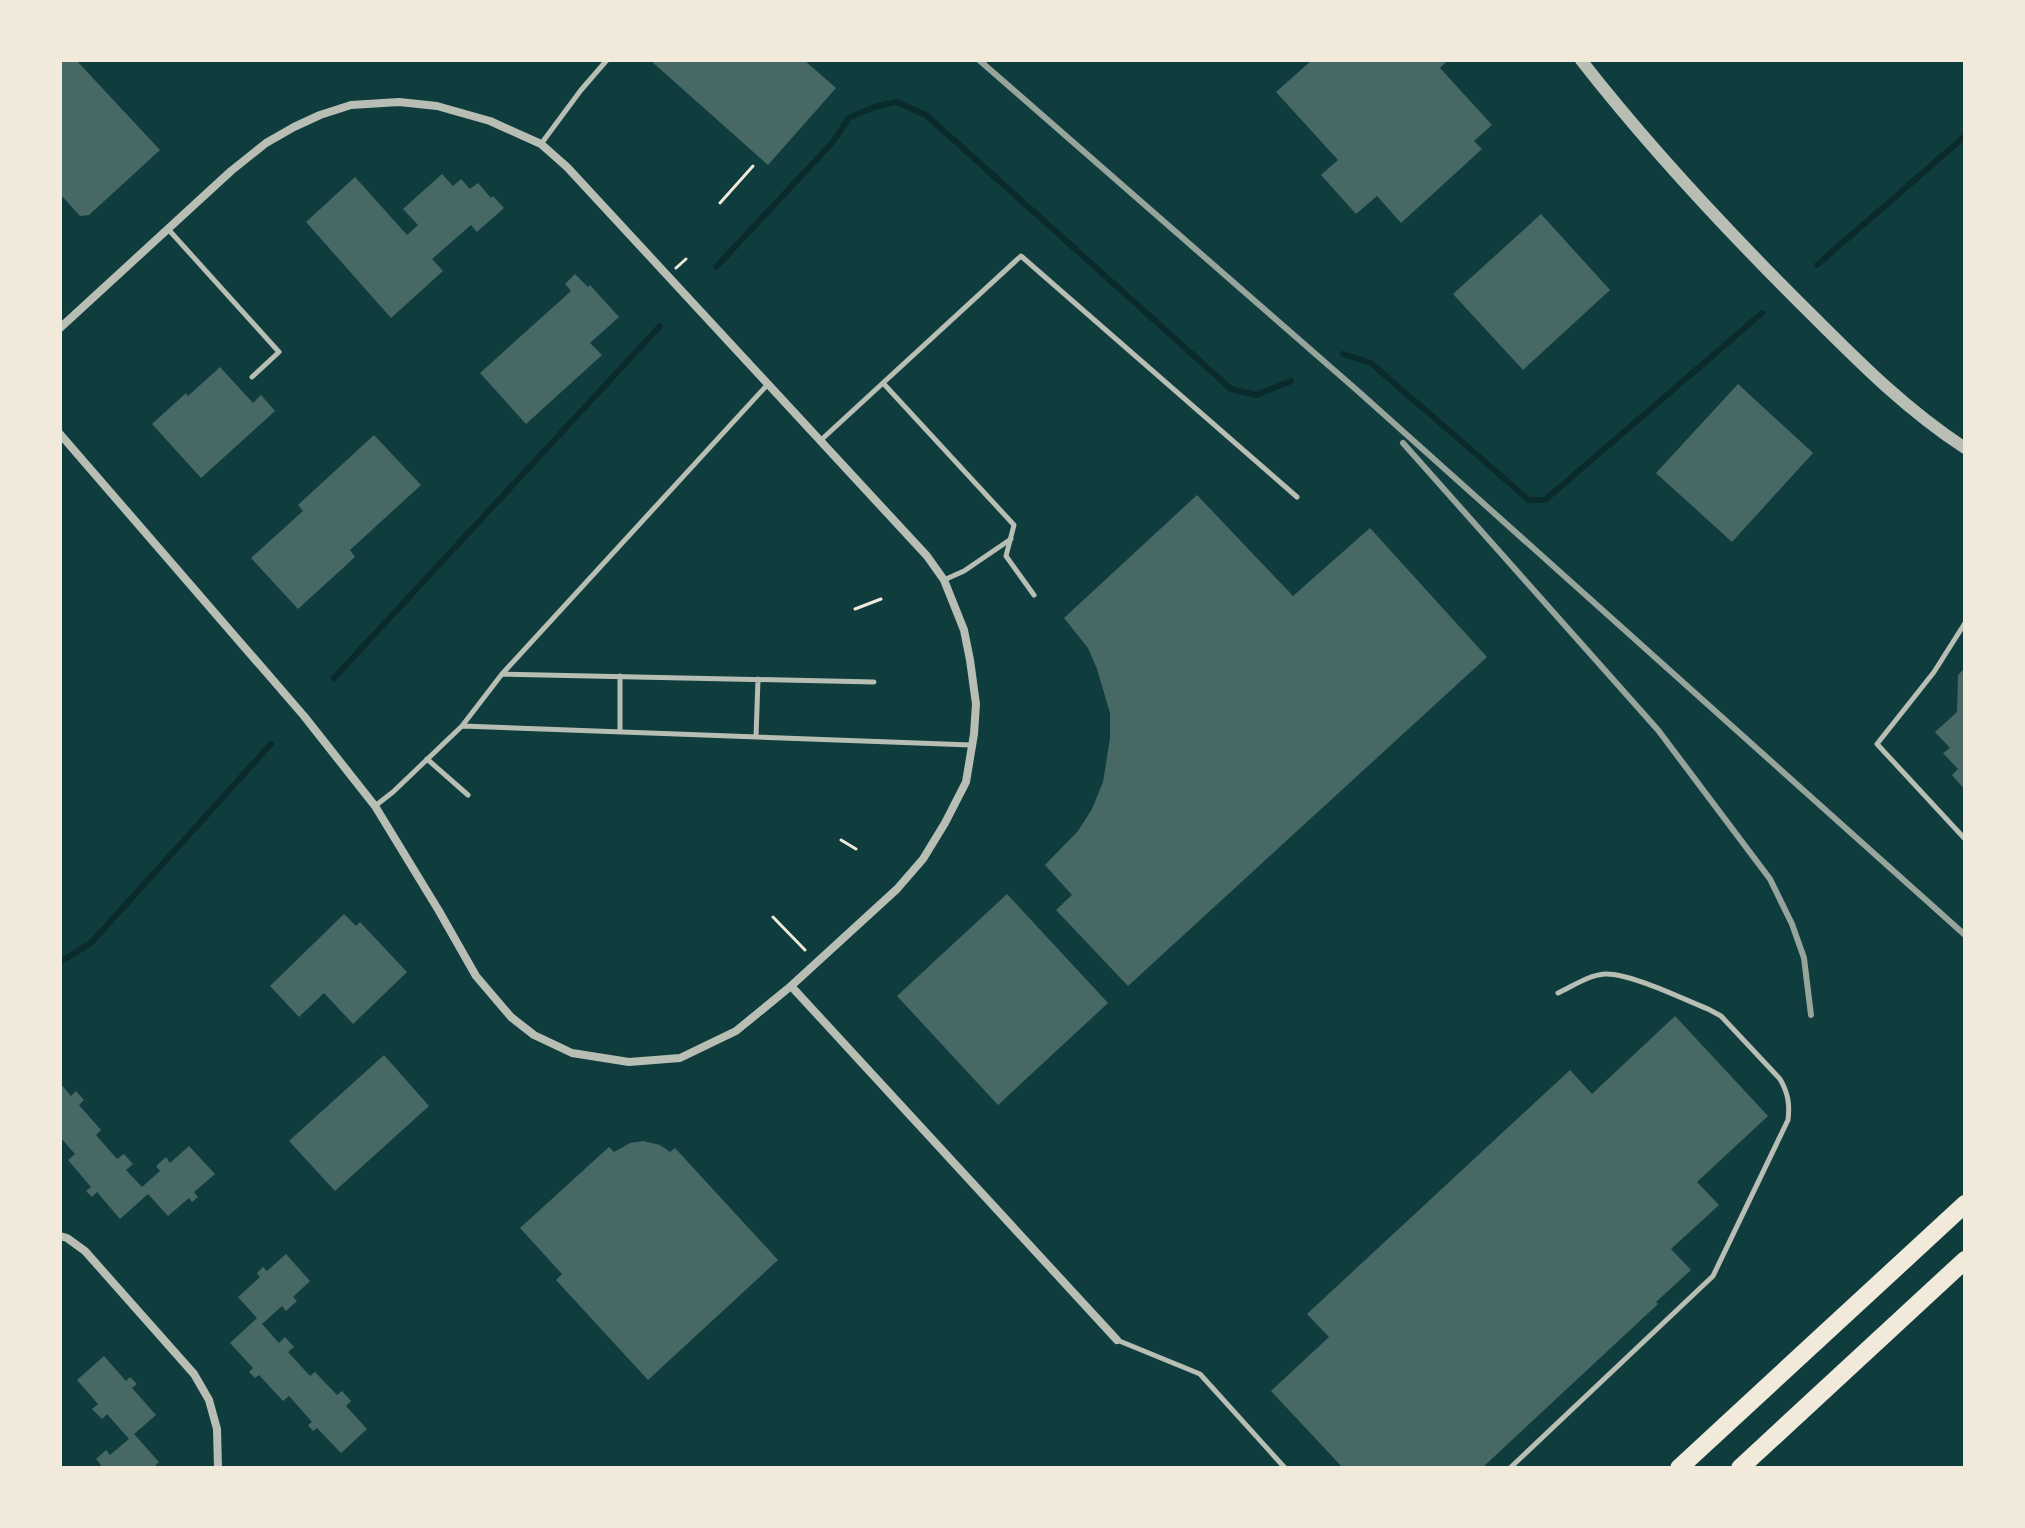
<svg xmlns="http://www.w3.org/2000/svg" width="2025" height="1528" font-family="'Open Sans',sans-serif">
	<rect width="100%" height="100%" fill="#0f3d3e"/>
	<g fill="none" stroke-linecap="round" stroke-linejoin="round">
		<!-- stream -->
		<path stroke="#0a2a2b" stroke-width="6" d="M1817,265L1965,136
			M716,267L832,143L849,118L874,107L896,102L926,115L1231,389L1256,395L1291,381
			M1343,354L1371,363L1529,500H1545L1762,313
			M334,678L660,326
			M60,962L91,943L271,744"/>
	</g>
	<!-- building -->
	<path fill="#486865" d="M60,60H76L160,150L89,215L80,216L60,194Z
		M650,60H804L836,88L768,165Z
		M1312,60H1448L1440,68L1492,125L1474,141L1482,149L1401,223L1377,196L1356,214L1321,175L1338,160L1276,92Z
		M442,174L453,186L461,179L470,189L478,183L491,198L493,196L504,208L477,232L471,225L432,259L443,271L391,318L306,222L355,177L407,235L418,225L403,209Z
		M1541,214L1610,290L1523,370L1453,294Z
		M575,274L588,287L590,285L619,317L590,343L602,355L526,424L480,373L571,291L565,284Z
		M220,367L253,403L261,395L275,411L201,478L152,424L186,393L188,396Z
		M1738,384L1813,453L1732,542L1656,473Z
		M374,435L421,485L350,550L355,557L298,609L251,558L303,511L298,505Z
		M1197,495L1293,596L1370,528L1487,657L1128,986L1056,910L1072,895L1045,865L1078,831L1092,809L1103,782L1110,738V713L1097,669L1088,648L1064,618Z
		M1965,668V790L1952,775L1958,769L1943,753L1950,748L1935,732L1957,712L1958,675Z
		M1007,894L1108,1003L998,1105L897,996Z
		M344,914L356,926L360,922L407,972L353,1024L324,993L299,1017L270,986Z
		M1675,1016L1768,1116L1697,1182L1719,1205L1671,1249L1691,1270L1656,1302L1658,1304L1482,1468H1343L1271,1391L1329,1337L1307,1314L1570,1070L1592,1094Z
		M384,1055L429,1106L335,1191L289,1141Z
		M60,1083L71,1096L76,1091L84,1100L79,1105L101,1130L96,1135L117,1159L124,1154L133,1164L126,1170L142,1187L160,1171L156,1166L166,1157L170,1163L189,1146L215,1174L194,1192L198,1197L192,1202L189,1198L168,1216L148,1194L120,1219L97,1192L92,1197L86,1191L91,1187L68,1160L75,1154L60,1137Z
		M643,1141L660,1145L670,1152L675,1148L778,1260L648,1380L556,1280L562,1274L520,1228L609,1147L614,1152L630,1143Z
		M286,1254L310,1281L293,1297L297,1301L286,1311L282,1306L262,1324L279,1343L285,1337L294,1347L288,1352L310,1376L315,1372L337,1395L342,1391L351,1401L346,1406L367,1429L341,1453L317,1428L313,1431L308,1425L312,1422L289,1396L283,1401L259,1375L255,1378L249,1372L253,1368L230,1343L257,1318L238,1297L260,1277L257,1273L263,1267L267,1271Z
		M104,1356L126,1381L130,1377L137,1384L132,1388L156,1415L134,1434L159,1462L153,1468H97L101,1465L96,1459L106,1450L110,1455L129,1439L107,1414L102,1419L92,1409L98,1404L77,1380Z"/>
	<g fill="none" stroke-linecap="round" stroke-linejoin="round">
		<!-- path -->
		<path stroke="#f1e9da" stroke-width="3" d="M720,203L753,166
			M676,268L686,259
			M855,609L881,599
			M841,840L856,849
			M773,917L805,950"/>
		<!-- service -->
		<path stroke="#b8beb3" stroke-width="5" d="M541,144L581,90L607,60
			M168,229L279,352L252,377
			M883,383L1014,525L1006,556L1034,595
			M768,384L502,674L874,682
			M821,440L1021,256L1297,497
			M944,580L964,571L1011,539
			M1965,623L1934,672L1877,744L1965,839
			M462,726L502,674
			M620,731V676
			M756,737L758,679
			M427,759L468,795
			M375,806L393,792L462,726L971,745
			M1117,1340L1200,1374L1285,1468
			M1510,1468L1713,1276L1788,1120C1790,1104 1788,1093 1780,1079L1721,1016L1708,1009C1683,999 1630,973 1605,974C1589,975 1573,986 1558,993"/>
		<!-- minor -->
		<path stroke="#b8beb3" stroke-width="8" d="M60,328L231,171L266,143L294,127L320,115L351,105L399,102L437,106L490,121L541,144L567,167L927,556L944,580L964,630L970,660L976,704L974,734L966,782L945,823L923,859L897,889L791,986L736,1031L680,1058L629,1062L572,1053L534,1035L511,1017L476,976L439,911L375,806L304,716L60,434
			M791,986L1117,1340
			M60,1236L67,1238L85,1251L194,1374L209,1400L217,1429L218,1468"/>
		<!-- tertiary -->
		<path stroke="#b8beb3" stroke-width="12" d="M1581,60C1652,151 1732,236 1814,317C1861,364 1908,411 1965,448"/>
		<!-- motorway -->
		<path stroke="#f1e9da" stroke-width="18" d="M1679,1468L1965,1204
			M1740,1468L1965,1260"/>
		<!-- rail -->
		<path stroke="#97a49c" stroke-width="6" d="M979,60L1359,392L1965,935
			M1403,443L1658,730L1770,879L1792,924L1804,958L1811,1015"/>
	</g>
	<!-- border -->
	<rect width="2025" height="1528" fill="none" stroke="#f1e9da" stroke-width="124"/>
</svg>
